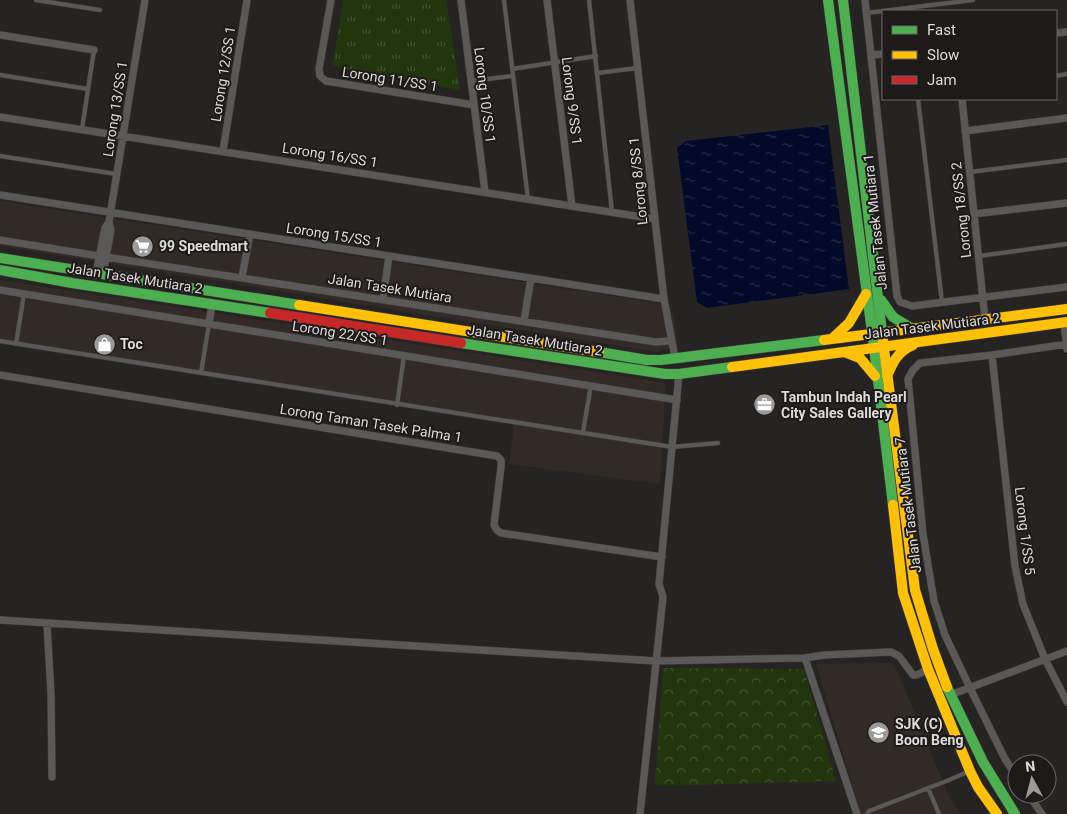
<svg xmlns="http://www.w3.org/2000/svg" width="1067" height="814" font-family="Roboto,sans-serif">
	<defs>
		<pattern id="forest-crowns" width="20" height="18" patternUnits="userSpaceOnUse" patternTransform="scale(1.25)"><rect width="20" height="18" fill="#22360e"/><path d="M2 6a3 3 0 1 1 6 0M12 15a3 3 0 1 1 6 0" fill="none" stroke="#425230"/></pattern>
		<pattern id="park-tufts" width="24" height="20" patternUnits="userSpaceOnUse" patternTransform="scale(1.25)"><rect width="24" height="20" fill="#22360e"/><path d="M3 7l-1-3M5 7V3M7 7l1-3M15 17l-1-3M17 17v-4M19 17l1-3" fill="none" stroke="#425230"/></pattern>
		<pattern id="water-ripples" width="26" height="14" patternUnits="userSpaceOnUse" patternTransform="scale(1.25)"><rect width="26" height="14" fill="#030928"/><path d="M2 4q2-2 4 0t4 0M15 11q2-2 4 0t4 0" fill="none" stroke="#272c47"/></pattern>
	</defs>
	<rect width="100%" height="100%" fill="#262423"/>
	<!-- built -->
	<path fill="#322a26" d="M0,201L671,305L679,347L656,352L0,246Z
		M0,280L666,383L660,484L509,464L514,425L0,344Z
		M894,663L950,799L961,814H861L816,664Z"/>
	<!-- forest -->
	<path fill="url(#forest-crowns)" d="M663,668L804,669L836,781L655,786Z"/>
	<!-- park -->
	<path fill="url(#park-tufts)" d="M343,0H446L460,90L333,66Z"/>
	<!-- water -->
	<path fill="url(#water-ripples)" d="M828,125L849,289L707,308L697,302L677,148L686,141Z"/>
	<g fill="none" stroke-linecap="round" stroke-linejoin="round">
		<defs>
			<path id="lane" d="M36,0L100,10
				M504,0L528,199
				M589,0L612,212
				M866,13L973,0
				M512,69L596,56
				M598,73L637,68
				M0,75L88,89
				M1056,76L1067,74
				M471,81L513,76
				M918,99L942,302
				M82,129L94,50
				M0,156L116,174
				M970,172L1067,160
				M979,256L1067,244
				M0,341L672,447L718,443
				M16,344L24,294
				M201,373L209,324
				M397,405L404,356
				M583,432L591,385
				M928,788L939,814
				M867,814L869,811L949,780L970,771"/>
			<path id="street" d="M331,0L319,69L320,76L326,81L474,105
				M461,0L485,192
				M547,0L572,206
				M630,0L664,299L675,358
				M865,0L897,296L900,302L912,306L1067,287
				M1056,33L1067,32
				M0,35L94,50
				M871,55L883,54
				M962,99L985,319
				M0,117L655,219
				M965,131L1067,118
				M223,151L247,0
				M0,195L664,299
				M974,214L1067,203
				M0,240L99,256
				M106,257L656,342L670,341
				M96,273L105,228L109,222
				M103,274L111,230L109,222L145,0
				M242,277L250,234
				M0,290L677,400
				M383,299L389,256
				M524,321L531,278
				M1064,323L1067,349
				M209,324L212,304
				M992,355L1015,566L1023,604L1045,659L1067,702
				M0,375L497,456L501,460V467L494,525L497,530L501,533L662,557
				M0,620L656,661L805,658L857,814
				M47,624L51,694L52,777
				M805,658L824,655L891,652L899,656L913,675H917L928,669
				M950,695L1067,651
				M1017,777L1005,759L970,688L945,635L934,601L923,534L908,379L913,370L920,363L992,355L1067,344
				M1028,794L1042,814
				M640,814L663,597L659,584L679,374"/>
			<path id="fast" d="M828,0L874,347L893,505
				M843,0L883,341
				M0,258L299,305
				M0,270L72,283L270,313
				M881,300L893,317L911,328
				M461,343L665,374H679L732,367
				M599,352L647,360H661L824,340
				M947,687L983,762L1015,814"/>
			<path id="slow" d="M299,305L599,352
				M834,337L849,323L866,294
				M824,340L1067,309
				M883,341L915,590L933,649L947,687
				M847,353L860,358L875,376
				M732,367L1067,322
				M887,376C893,362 898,351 913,345
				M893,505L903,593L928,669L970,771L978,787L997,814"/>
			<path id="jam" d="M270,313L461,343"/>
		</defs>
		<!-- lane casing -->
		<use href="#lane" stroke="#403e3e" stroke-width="5"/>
		<!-- street casing -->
		<use href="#street" stroke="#403e3e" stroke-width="8"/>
		<!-- fast casing -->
		<use href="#fast" stroke="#403e3e" stroke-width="11"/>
		<!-- slow casing -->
		<use href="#slow" stroke="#403e3e" stroke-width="11"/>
		<!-- jam casing -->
		<use href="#jam" stroke="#403e3e" stroke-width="11"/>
		<!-- lane -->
		<use href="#lane" stroke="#5a5958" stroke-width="4"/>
		<!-- street -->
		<use href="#street" stroke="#5a5958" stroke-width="7"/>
		<!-- fast -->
		<use href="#fast" stroke="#4caf50" stroke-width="10"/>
		<!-- slow -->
		<use href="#slow" stroke="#ffc107" stroke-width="10"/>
		<!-- jam -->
		<use href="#jam" stroke="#c62828" stroke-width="10"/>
	</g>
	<!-- icons -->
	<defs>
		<symbol id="supermarket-disc" viewBox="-11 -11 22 22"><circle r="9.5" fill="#9d9b9a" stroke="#1d1a19"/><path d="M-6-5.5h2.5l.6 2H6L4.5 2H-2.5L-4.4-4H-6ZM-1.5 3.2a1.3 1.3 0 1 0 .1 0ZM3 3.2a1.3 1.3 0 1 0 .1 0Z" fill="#fff"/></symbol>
		<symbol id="shop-disc" viewBox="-11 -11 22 22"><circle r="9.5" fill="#9d9b9a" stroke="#1d1a19"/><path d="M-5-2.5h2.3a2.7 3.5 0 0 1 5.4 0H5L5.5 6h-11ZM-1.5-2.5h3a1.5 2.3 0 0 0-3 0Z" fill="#fff"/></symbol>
		<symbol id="office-disc" viewBox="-11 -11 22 22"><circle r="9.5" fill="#9d9b9a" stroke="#1d1a19"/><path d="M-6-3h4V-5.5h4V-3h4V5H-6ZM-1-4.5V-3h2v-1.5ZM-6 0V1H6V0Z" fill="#fff"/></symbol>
		<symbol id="school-disc" viewBox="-11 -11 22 22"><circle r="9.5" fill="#9d9b9a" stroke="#1d1a19"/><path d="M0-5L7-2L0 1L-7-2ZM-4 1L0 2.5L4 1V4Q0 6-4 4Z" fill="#fff"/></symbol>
	</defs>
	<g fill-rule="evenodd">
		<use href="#supermarket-disc" x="130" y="234" width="25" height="25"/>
		<use href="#shop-disc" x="92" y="332" width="25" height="25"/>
		<use href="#office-disc" x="752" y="392" width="25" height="25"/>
		<use href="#school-disc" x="866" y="720" width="25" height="25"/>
	</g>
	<g text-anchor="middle" stroke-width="4" stroke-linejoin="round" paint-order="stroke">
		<!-- street labels -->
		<g font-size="14" fill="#dddbda" stroke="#1d1a19">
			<text transform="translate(223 74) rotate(-81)" y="5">Lorong 12/SS 1</text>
			<text transform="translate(390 79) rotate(9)" y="5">Lorong 11/SS 1</text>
			<text transform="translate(485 95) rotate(83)" y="5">Lorong 10/SS 1</text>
			<text transform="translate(572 101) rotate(83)" y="5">Lorong 9/SS 1</text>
			<text transform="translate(115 109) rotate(-81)" y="5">Lorong 13/SS 1</text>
			<text transform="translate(330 155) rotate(9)" y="5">Lorong 16/SS 1</text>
			<text transform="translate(638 181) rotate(-96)" y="5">Lorong 8/SS 1</text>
			<text transform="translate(961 210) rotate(-96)" y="5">Lorong 18/SS 2</text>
			<text transform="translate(875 222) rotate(-96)" y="5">Jalan Tasek Mutiara 1</text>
			<text transform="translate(334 235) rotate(9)" y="5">Lorong 15/SS 1</text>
			<text transform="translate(135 278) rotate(9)" y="5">Jalan Tasek Mutiara 2</text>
			<text transform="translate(390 288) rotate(9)" y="5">Jalan Tasek Mutiara</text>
			<text transform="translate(932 326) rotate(-7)" y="5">Jalan Tasek Mutiara 2</text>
			<text transform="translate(340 333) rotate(9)" y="5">Lorong 22/SS 1</text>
			<text transform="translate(535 340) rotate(9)" y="5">Jalan Tasek Mutiara 2</text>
			<text transform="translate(371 423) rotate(9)" y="5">Lorong Taman Tasek Palma 1</text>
			<text transform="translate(908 505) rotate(-97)" y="5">Jalan Tasek Mutiara 7</text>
			<text transform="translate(1025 531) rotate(83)" y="5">Lorong 1/SS 5</text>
		</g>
		<!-- poi labels -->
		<g font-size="14" font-weight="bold" fill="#dddbda" stroke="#1d1a19" text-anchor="start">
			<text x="159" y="251">99 Speedmart</text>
			<text x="120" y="349">Toc</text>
			<text x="781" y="402">Tambun Indah Pearl<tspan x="781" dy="16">City Sales Gallery</tspan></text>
			<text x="895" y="729">SJK (C)<tspan x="895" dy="16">Boon Beng</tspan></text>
		</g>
	</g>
	<!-- legend -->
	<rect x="882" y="10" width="175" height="90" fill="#1d1a19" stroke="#6a6766"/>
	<rect x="892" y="26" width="25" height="8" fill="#4caf50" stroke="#6a6766"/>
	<text x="927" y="35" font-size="15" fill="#dddbda">Fast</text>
	<rect x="892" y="51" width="25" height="8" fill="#ffc107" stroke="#6a6766"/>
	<text x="927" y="60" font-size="15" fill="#dddbda">Slow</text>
	<rect x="892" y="76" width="25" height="8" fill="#c62828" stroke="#6a6766"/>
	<text x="927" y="85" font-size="15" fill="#dddbda">Jam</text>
	<!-- north arrow -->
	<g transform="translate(1032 779) rotate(353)"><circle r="24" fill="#1d1a19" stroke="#6a6766"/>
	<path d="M0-4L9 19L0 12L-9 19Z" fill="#9d9b9a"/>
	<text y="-8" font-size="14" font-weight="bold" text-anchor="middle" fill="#dddbda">N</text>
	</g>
</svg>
